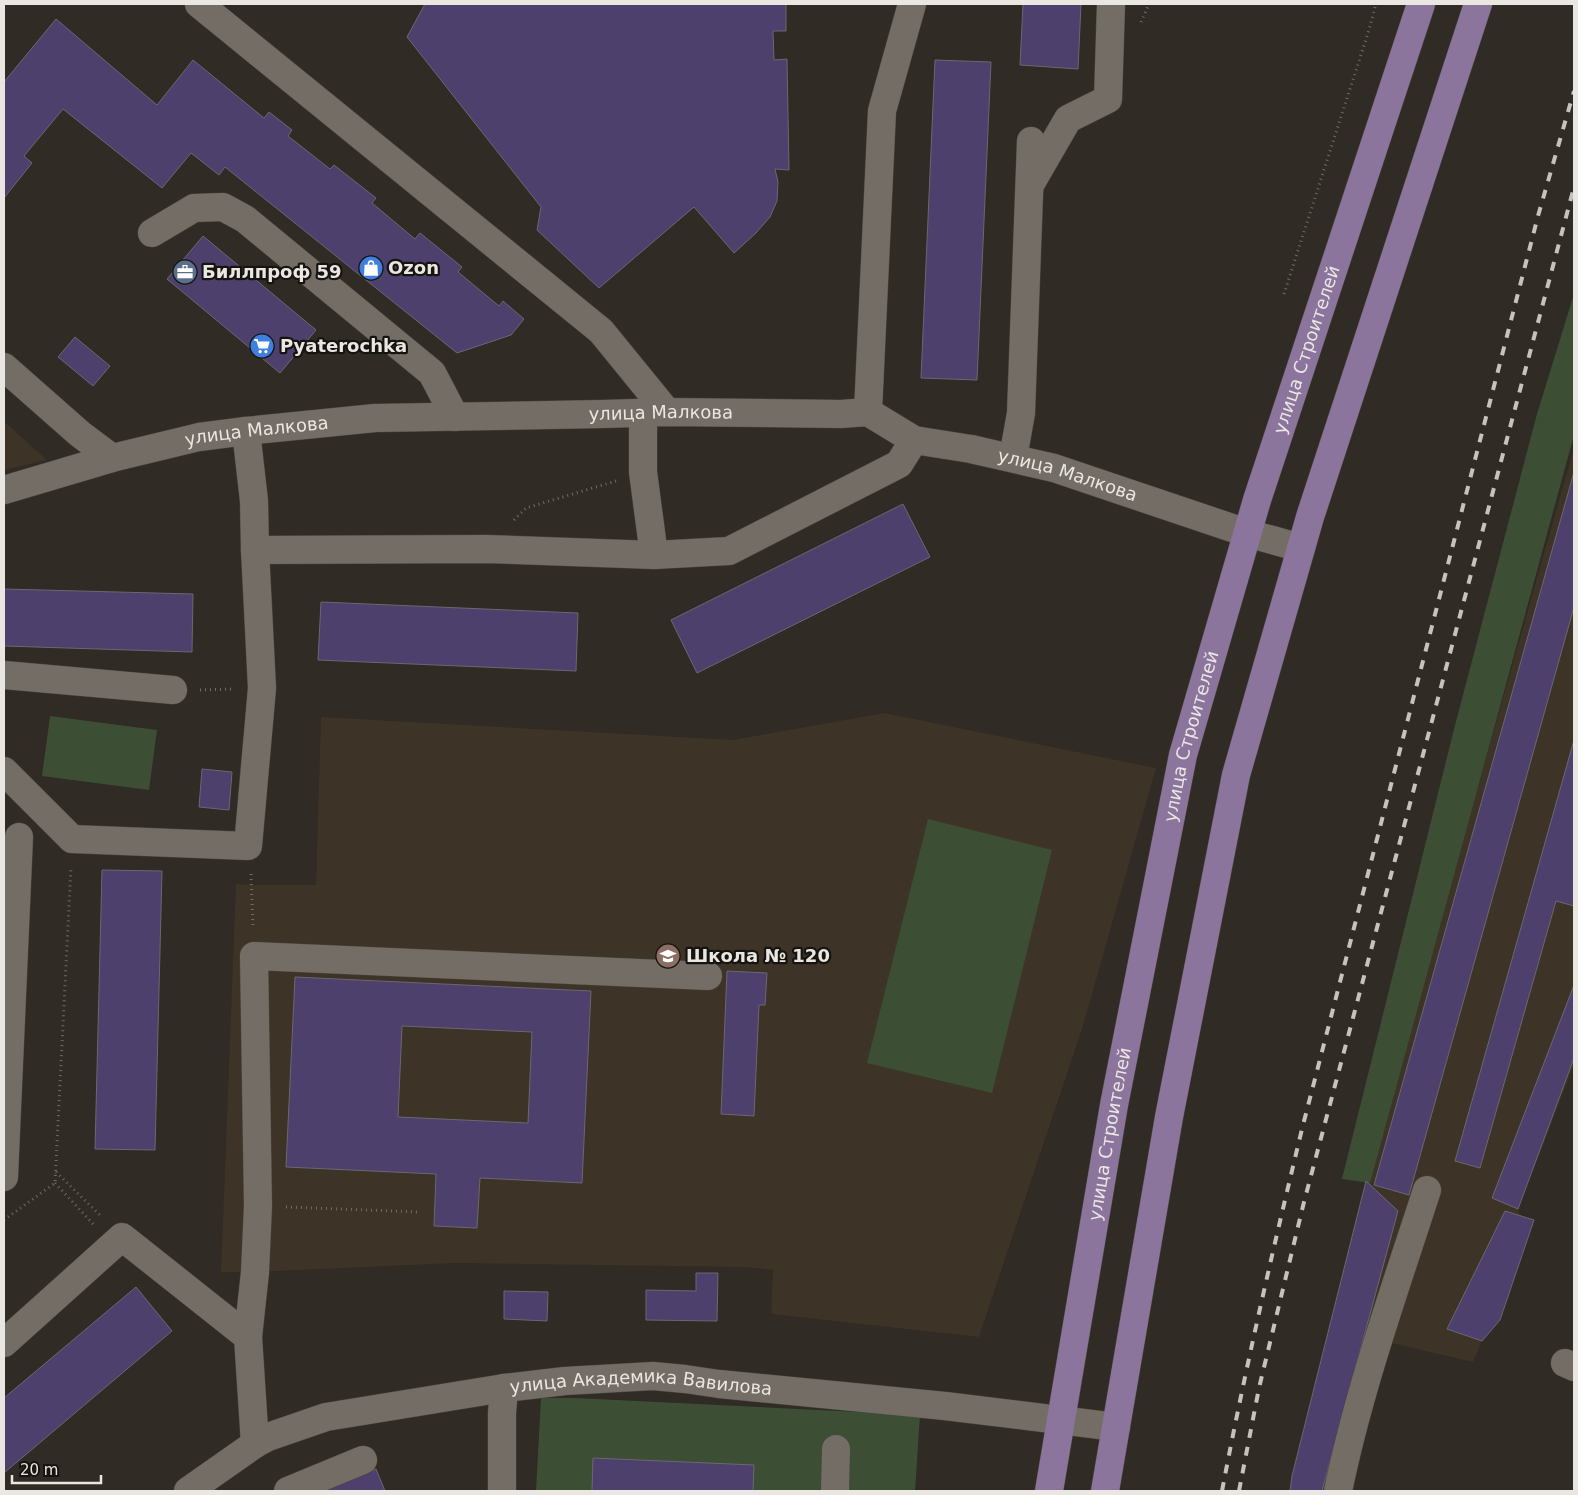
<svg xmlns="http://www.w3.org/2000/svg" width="1578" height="1495" font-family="'DejaVu Sans',sans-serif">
	<rect width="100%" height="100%" fill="#302b24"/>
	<!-- built -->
	<path fill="#3d3327" d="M4,421L47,460L4,470Z
		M1574,448V1065L1518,1209L1520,1216L1534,1220L1473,1362L1387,1342L1353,1491H1290L1292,1476L1366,1181Z
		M884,713L1156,768L1083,1026L979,1337L771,1314L773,1270L743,1267L454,1263L255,1272H221L236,884L252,885H316L321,717L733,740Z"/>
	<!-- green -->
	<path fill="#3c4f35" d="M1574,294V435L1370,1183L1342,1179L1453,733L1537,414Z
		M50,716L157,730L149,790L42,776Z
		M928,819L1052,850L992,1093L867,1063Z
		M541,1398H575L920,1415L915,1491H536Z"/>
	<!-- building -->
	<path fill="#4d406c" stroke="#6a6871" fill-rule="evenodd" d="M425,4H786V31H773L774,60L787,59L789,170L775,169L778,182L777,201L770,217L756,233L734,253L694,207L599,288L537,230L541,207L407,37Z
		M1023,4H1081L1078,69L1020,65Z
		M56,19L157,105L193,60L264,118L269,112L292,130L288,136L330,169L334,165L376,198L372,203L415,239L420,233L462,267L458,272L499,306L503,301L524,319L511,335L457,353L225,167L219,175L191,153L162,188L63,109L24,156L32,163L4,198V82Z
		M935,60L991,62L977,380L921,378Z
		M203,236L316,330L280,373L167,279Z
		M75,337L110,366L93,386L58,357Z
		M1574,472V607L1409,1195L1374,1185Z
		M903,504L930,557L697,673L671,620Z
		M4,589L193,594L192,652L4,646Z
		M321,602L578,613L576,671L318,660Z
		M1574,740V906L1556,901L1480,1168L1455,1161Z
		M202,769L232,772L229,810L199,807Z
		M102,870L162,871L155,1150L95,1149Z
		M727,971L767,973L765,1005H759L754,1116L721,1114Z
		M295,977L591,991L582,1183L480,1178L477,1228L434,1226L436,1174L286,1167ZM402,1026L532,1032L528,1123L398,1117Z
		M1574,985V1058L1518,1209L1492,1198Z
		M1366,1181L1398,1211L1322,1491H1290L1292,1476Z
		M1505,1211L1534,1220L1500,1320L1482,1341L1447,1329Z
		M696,1273H718L717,1321L646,1320V1290L696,1291Z
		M136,1287L172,1331L4,1473V1398Z
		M504,1291L548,1292L547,1321L504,1319Z
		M593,1458L754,1465L753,1491H592Z
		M376,1469L385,1491H320Z"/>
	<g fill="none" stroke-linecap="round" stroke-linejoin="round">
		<defs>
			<g id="minor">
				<path d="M199,4L601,331L667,412"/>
				<path d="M1031,183L1068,119L1108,99L1111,4"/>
				<path d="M152,233L194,208L223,207L245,219L432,373L455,417"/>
				<path d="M4,367L80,434L112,458"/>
				<path d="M643,412V472L654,555"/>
				<path d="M868,412L882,111L912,4"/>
				<path d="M246,431L254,501L255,550L486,549L654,555L729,551L899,464L914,440"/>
				<path d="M1013,458L1021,413L1031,141"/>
				<path id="s1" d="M4,490L112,458L199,437L246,431L375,418L603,414L667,412L841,414L868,412L914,440L971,449L1054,468L1247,533L1301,548"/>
				<path d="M4,675L173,690"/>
				<path d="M4,771L72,839L248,846L262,688L255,550"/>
				<path d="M4,1177L19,837"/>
				<path d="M248,1337L255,1272L258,1206L254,956L708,976"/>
				<path d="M4,1343L122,1237L248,1337L255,1444"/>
				<path d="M1565,1363L1574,1367"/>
				<path id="s2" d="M188,1491L255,1444L268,1437L326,1417L504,1388L565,1381L653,1376L685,1379L719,1384L945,1406L1116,1427"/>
				<path d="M288,1491L363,1460"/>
				<path d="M502,1491V1413L504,1388"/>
				<path d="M835,1491L836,1449"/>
				<path d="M1338,1491C1359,1389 1395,1289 1427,1190"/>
			</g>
			<g id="major">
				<path id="s3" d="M1049,1491L1114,1105L1183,755L1257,500L1421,4"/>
				<path d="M1105,1491L1169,1117L1236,775L1310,517L1478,4"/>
			</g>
		</defs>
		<!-- minor casing -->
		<use href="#minor" stroke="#4a4640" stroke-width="29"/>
		<!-- major casing -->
		<use href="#major" stroke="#4a4640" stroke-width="29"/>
		<!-- path -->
		<path stroke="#706b65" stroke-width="3" stroke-dasharray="1 4" stroke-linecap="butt" d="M1141,22L1149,4
			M1284,294L1369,30L1376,4
			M514,520L526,508L616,481
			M200,690L234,689
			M251,874L253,928
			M56,1172L102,1217
			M55,1183L94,1225
			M286,1207L420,1212
			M4,1220L55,1183L71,867"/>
		<!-- minor -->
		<use href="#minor" stroke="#736d65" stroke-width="28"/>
		<!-- major -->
		<use href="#major" stroke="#8b759d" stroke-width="28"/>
		<!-- rail -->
		<path stroke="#c6c2bd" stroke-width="4" stroke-dasharray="9 9" stroke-linecap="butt" d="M1222,1491C1245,1370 1273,1249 1302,1129L1538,216L1574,91
			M1239,1491L1259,1388L1304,1202L1574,187"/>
	</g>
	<!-- icons -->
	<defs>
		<symbol id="shop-disc" viewBox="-11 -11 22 22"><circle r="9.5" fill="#3f7fe0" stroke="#161411"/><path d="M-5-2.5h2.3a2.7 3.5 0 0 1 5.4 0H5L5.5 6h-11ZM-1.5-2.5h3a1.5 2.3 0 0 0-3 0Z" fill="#fff"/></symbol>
		<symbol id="office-disc" viewBox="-11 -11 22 22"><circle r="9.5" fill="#5c6f8a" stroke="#161411"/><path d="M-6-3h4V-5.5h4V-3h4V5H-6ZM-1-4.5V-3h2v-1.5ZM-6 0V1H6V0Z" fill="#fff"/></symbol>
		<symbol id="supermarket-disc" viewBox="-11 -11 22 22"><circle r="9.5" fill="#3f7fe0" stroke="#161411"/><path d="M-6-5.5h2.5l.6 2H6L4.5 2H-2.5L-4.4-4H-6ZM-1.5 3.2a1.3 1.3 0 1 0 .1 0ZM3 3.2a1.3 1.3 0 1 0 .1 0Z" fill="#fff"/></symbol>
		<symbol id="school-disc" viewBox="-11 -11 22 22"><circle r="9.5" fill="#8d6e63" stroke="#161411"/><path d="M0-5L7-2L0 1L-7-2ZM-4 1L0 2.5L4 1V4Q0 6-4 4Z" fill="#fff"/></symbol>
	</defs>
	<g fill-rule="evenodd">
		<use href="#shop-disc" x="357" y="254" width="28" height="28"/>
		<use href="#office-disc" x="171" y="258" width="28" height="28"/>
		<use href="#supermarket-disc" x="248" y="332" width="28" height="28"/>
		<use href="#school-disc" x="654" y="942" width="28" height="28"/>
	</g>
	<g text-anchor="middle" stroke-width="4.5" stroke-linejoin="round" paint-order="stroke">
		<!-- poi labels -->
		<g font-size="18" font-weight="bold" fill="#eae6e2" stroke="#161411" text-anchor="start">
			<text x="388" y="274">Ozon</text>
			<text x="202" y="278">Биллпроф 59</text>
			<text x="280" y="352">Pyaterochka</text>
			<text x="686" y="962">Школа № 120</text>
		</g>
		<!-- street labels -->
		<g font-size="18" fill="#eae6e2" stroke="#161411">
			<text dy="6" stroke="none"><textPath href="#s3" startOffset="1172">улица Строителей</textPath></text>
			<text dy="6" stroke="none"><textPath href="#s1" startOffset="665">улица Малкова</textPath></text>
			<text dy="6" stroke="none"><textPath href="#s1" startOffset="260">улица Малкова</textPath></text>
			<text dy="6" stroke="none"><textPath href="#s1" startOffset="1084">улица Малкова</textPath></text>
			<text dy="6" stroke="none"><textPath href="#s3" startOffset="768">улица Строителей</textPath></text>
			<text dy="6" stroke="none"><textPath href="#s3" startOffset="362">улица Строителей</textPath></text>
			<text dy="6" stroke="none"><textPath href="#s2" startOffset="476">улица Академика Вавилова</textPath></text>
		</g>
	</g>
	<!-- border -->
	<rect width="1578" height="1495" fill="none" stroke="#eae6e2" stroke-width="10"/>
	<!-- scale -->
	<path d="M12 1475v8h89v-8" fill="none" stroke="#eae6e2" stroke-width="2.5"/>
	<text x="20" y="1475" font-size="15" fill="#eae6e2" stroke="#161411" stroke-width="4" paint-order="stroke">20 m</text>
</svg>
